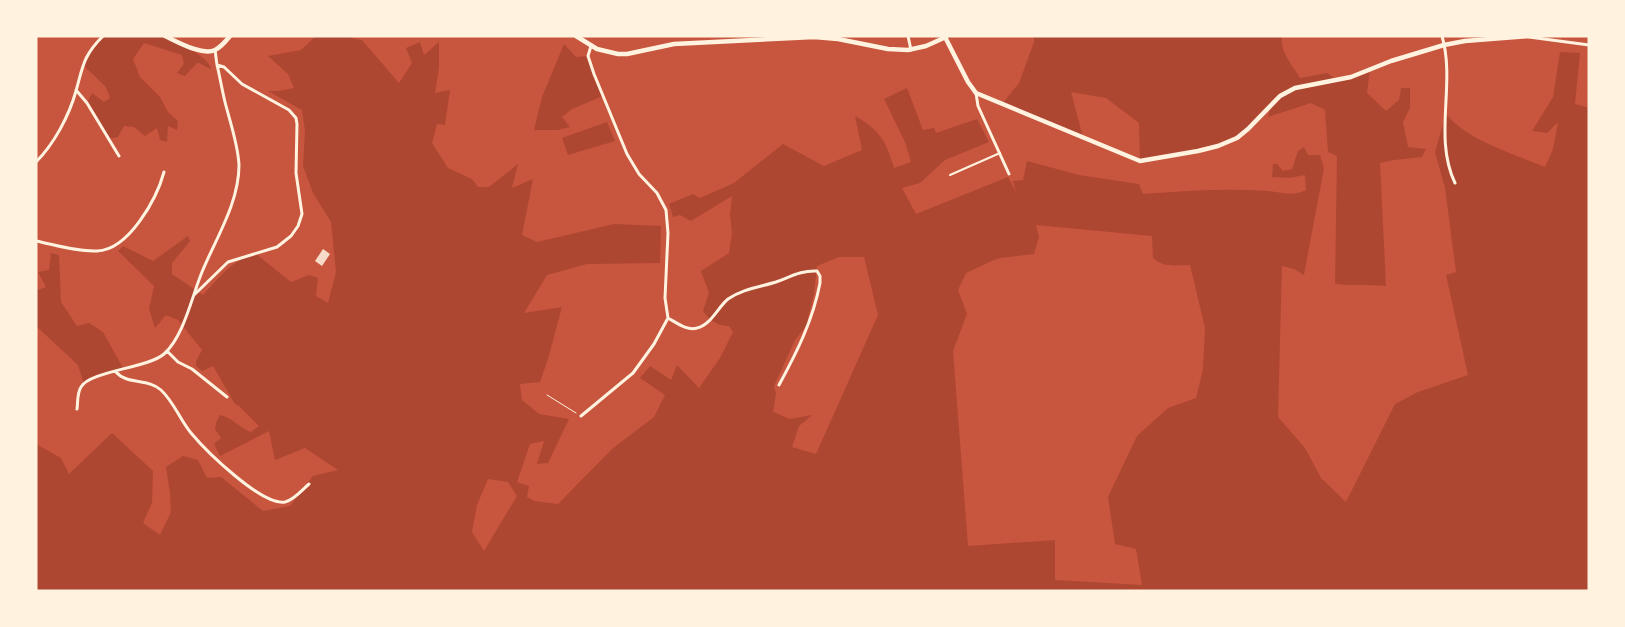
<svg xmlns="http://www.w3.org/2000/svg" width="1625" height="627" font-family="'IBM Plex Sans',sans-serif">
	<rect width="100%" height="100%" fill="#c8553d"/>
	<!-- green -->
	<path fill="#ae4732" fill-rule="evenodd" d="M104,36C118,36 146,34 159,36C172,39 207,55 211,68L210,69L199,63H197L185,76L177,73L184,64L182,55L144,43L133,59L140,77L160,97L168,112L178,121L177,130L168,126L167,142L160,140L157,128L145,136L134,127L124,126L118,137L109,139L87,103L92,93L104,102L110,98L106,87L82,64L88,52Z
		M316,36H342L362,40L399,83L412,63L406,48L420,42L424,55L439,42V68L435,93L450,90L445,125L437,124L432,143L448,168L472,179L478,187H489L518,164L512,188L533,179L522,235L537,242L614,224L661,226L660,263L587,264L547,275L524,313L562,307L548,359L540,382L520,384L522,400L539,414L569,419L548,463L537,464L544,441L530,444L517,482L529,486L527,497L534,501L558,504L612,449L654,417L665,395L640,378L650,366L671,380L677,365L699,388L720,358L733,332L729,326C718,326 709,320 703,311L709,293L701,271L729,253L732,233L730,215L732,196L691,221L680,215L673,217L669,204L693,194L700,198L734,183L783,144L824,166L862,150L855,116C880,130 886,141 894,168L911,162L905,142L884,99L907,88L923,130L934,128L936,133L977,119L989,142L945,160L920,183L902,188L916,214L1008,177L1016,192L1013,181L1023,180L1027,161L1079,175L1139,184L1143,194C1185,191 1226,188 1268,191C1282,192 1293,197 1306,190L1305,175L1289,178L1272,177L1273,164H1277L1283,171L1292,169L1298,151L1304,147L1308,155H1320L1324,168L1304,275L1294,269L1282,266L1278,417L1305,448L1321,478L1346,502L1395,404L1418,392L1468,375L1446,275L1456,272L1445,188L1435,152L1446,114C1467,140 1514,154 1545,167L1553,149L1558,122L1547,133L1532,131L1553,97L1560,52L1580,53L1575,104L1589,108V591H36V444L61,458L69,474L112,433L153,471L152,503L143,523L160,535L171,512L170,493L166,467L183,456L198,460L207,478L221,477L263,511L290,506L313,476L338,470L305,448L275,460L269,431L220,456L214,444L221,438L215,429L216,423L220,415C232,417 239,428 251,432L259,426L239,406L235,404L213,366L202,371L196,366V361L202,350L178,320L166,315L155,328L149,309L154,286L118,251L123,246L153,261L188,236L190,241L172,263V274L203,295C219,278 232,259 256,254L291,282L309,275L318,278L316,296L328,303L336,272L331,222L313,193L303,166L305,131L302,110L268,91H279L294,88L288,74L268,56L301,50ZM1036,225L1152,236L1153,258C1163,268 1176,265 1190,265L1205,328L1203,369L1196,398L1168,408L1137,436L1108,497L1115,544L1136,549L1142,585L1055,580V540L968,546L953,351L967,314L958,290L966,273L994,260L1000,258L1034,254L1039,237ZM839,257H864L878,315L816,454L792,447L799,426L812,415L790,419L773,412L776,394L774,386L795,340L806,326L814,294L817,266ZM488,479L508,482L517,496L484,551L472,532L477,505Z
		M1034,36H1282C1280,53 1292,64 1300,78L1327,73L1337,80L1370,69L1367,93L1386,111L1399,100L1401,88H1410V108L1403,122L1408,147L1426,149L1422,157L1394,160L1380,163L1386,286C1369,284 1352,286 1335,284L1337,156L1328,152L1325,110L1311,103L1268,117L1271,105L1244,133L1218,146L1140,161L1139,123L1106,98L1071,92L1083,137L1002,104L1019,83L1034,42Z
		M564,44L576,57L588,56L603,96L572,109L562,117L570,127L558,130H534L542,97Z
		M607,122L615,141L568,155L562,138Z
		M51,253L59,255L61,302L77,326L89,323L103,332L124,370L101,376L84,384L78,365L36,326V287L38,290L46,287L38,272L49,270Z"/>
	<!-- building -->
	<path fill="#f7dbc8" d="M323,249L330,254L322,266L315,261Z"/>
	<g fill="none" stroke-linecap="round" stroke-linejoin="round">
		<!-- path -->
		<path stroke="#fff3e0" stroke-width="1" d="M547,395L576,413"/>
		<!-- service -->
		<path stroke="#fff3e0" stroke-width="2" d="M950,175L1000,153"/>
		<!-- minor -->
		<path stroke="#fff3e0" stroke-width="3" d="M908,36L911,50
			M1442,36C1456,84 1433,137 1455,183
			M1529,37L1589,45
			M76,90L87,103L119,156
			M976,93L978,106L1009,174
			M36,162C54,144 69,116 76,91C83,66 83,56 103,36
			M36,241C56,245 77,252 97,251C129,250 157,198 164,172
			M194,295L228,262L277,247L291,236L298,226L302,214L296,173L297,124L296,118L289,110L242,84L224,67L217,65L215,50
			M668,318C677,323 687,331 697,328C711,325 718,307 728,299C742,289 760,287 776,282C790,277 802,270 817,271L820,276V283C813,320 797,352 779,385
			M167,351L178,362L192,369L227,397
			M116,372C127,385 148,378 161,390C174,402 180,420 191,433C206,451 262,506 285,502C294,500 302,490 309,484
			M77,409C78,402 77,393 81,387C90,371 148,368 164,354C184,336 192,296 202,272C216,238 239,203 239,165C238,144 230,122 225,102C222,90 220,77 217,65
			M581,416L633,373L654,344L668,318L665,298L668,233L666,210L657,193L639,174L627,154L594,74L588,56L591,46"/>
		<!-- tertiary -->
		<path stroke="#fff3e0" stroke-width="4.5" d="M165,36C178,42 202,56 215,50C221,47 226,41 230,36
			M576,36L597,49L618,54H627L674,44L814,37L838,39L888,49L908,50L926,46L946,37
			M945,37L968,82L976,93L1140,161L1198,151L1218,146L1237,138L1248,129L1280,96L1295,88L1351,77L1391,61L1444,45L1465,41L1529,36"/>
	</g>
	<!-- border -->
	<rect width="1625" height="627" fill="none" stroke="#fff3e0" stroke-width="75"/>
</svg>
